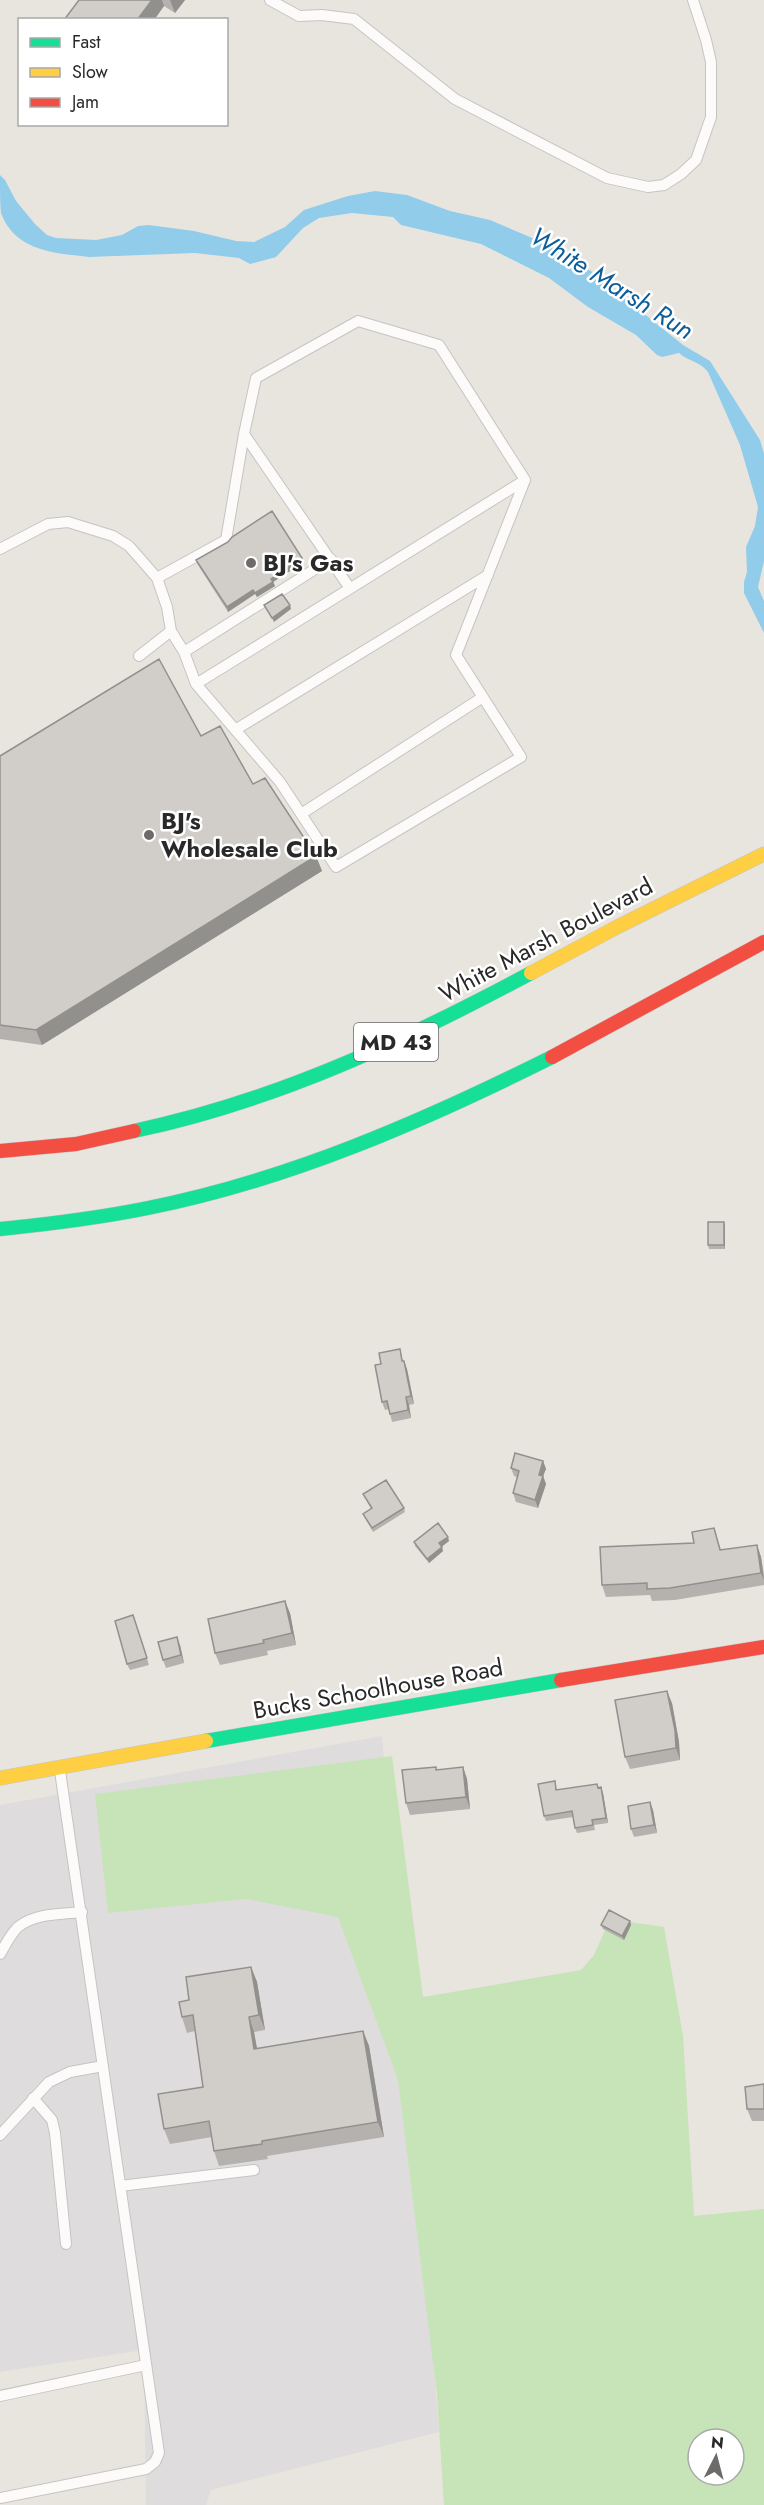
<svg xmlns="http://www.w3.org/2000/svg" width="764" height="2505" font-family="Jost,sans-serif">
	<rect width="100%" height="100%" fill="#e8e5df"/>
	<!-- industrial -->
	<path fill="#dfdcde" d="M382,1736L439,2432L211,2490L206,2505H146L144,2350L0,2372V1805Z"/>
	<!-- green -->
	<path fill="#c6e4b7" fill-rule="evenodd" d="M392,1756L423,1997L581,1970L594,1955L610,1919L664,1927L683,2036L694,2216L764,2209V2505H444L437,2395L398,2080L338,1917L246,1899L108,1913L95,1794ZM698,2439H734V2475H698Z"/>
	<!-- water -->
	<path fill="#91ccea" d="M0,175L5,180L16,201L35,224L47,235L56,238L96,240L122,235L138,226L149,225L194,231L236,241L254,242L285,227L304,210L348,196L375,191L407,195L450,211L490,220L551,246L591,271L683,345L710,361L760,440L764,454V561L758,587L764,601V633L744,593V582L747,572L746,547L755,526L758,507L740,445L708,372C701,362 688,361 679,353L662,357L657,355L636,335L588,307L549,278L481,244L401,225L393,217L352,213L319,218L303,228L276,257L250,264L239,258L195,253L89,257C54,253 15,251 1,213C0,203 0,186 0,175Z"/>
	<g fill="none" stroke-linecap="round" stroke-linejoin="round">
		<defs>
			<path id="lane" d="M270,0L299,16L322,15L354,19L455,99L607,178L648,187L664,185L681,174L696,160L711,117V62L706,40L693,0
				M244,434L349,587
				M0,549L48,524L68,522L113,536L129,546L157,578L167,607L171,631L184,652L196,684L280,782L336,867L521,757L456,655L525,480L439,345L358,321L256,378L244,434L226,540L157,578
				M184,652L331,559
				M139,656L171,631
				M196,684L525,480
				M235,730L488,575
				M301,814L483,697
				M0,1954C5,1946 11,1933 18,1927C35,1913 62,1914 82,1912
				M33,2098L52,2120L55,2133L66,2244
				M0,2135L49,2082L70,2072L103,2066
				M120,2186L254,2170
				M0,2396L146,2365
				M0,2498L146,2469L155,2462L159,2453L60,1771"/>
			<path id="fast" d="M134,1131C276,1101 404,1041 531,973
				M0,1229C50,1224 99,1218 148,1208C289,1180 424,1121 552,1057
				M206,1741L561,1680"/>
			<path id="slow" d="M531,973L619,926L764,854
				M0,1778L206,1741"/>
			<path id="jam" d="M552,1057L764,942
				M0,1151L76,1144L134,1131
				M561,1680L764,1647"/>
		</defs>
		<!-- lane casing -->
		<use href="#lane" stroke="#c5c4c4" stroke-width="12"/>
		<!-- fast casing -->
		<use href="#fast" stroke="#c5c4c4" stroke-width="15"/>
		<!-- slow casing -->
		<use href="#slow" stroke="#c5c4c4" stroke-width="15"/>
		<!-- jam casing -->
		<use href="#jam" stroke="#c5c4c4" stroke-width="15"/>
		<!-- lane -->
		<use href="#lane" stroke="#fcfbfa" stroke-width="10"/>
		<!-- fast -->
		<use href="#fast" stroke="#16e098" stroke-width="14"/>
		<!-- slow -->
		<use href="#slow" stroke="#ffcf43" stroke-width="14"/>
		<!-- jam -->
		<use href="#jam" stroke="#f24e42" stroke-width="14"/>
	</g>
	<!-- wall -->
	<path fill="#b4b1ae" d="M79,0H185L175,13L164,6L154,20H64Z
		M196,560L304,562L273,582L275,586L257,597L255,594L228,612L198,565Z
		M201,736L316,856L322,871L42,1045L0,1039V756Z
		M724,1222L725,1226V1249H709L708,1245Z
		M400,1349L403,1361L407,1369L414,1404L409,1405L411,1418L392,1422L389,1409L385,1410L382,1402L381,1364Z
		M543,1461L546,1469L543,1476L546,1484L538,1508L516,1502L513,1493L517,1477L514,1476L511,1468Z
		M363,1494L404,1508L405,1512L373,1532L363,1514L371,1509Z
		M714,1528L721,1550L757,1545L761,1557L764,1575V1585L675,1600L652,1601L650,1595L606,1597L602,1585L694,1543Z
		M449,1541L441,1547L443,1551L429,1563L415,1546L414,1542Z
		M290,1613L296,1645L267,1651L268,1655L220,1665L215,1653Z
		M133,1615L149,1665L130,1670L127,1664Z
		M180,1645L184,1663L166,1668L163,1660Z
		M672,1703L679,1742L680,1760L630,1769L625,1757Z
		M463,1767L467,1779L470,1809L410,1815L406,1803Z
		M555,1781L557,1790L597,1784L598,1788L603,1793L608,1823L594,1825L595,1830L577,1833L575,1828L573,1817L546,1821L544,1816Z
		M650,1802L653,1810L657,1833L634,1837L631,1829Z
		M630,1921L631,1925L624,1940L603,1929L601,1925Z
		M251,1967L257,1982L265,2030L254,2032L257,2049L363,2031L369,2046L384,2137L267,2156L268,2159L219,2166L214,2151L212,2137L170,2144L164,2129L203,2087L195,2031L187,2033L182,2017L189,2000Z
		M764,2084V2121H752L747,2109Z"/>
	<!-- shaded-wall -->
	<path fill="#92908d" d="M152,0H162L164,6L154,20H137Z
		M170,0H185L175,13Z
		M302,558L304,562L273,582L275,586L257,597L255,593L271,579Z
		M253,590L255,594L228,612L227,607Z
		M290,605L291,609L274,622L272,618Z
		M316,856L322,871L42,1045L36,1030Z
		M724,1222L725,1226V1249L724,1245Z
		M404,1361L407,1369L414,1404L411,1396Z
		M406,1397L409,1405L411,1418L408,1410Z
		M543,1461L546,1469L543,1476L546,1484L538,1508L535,1500L539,1475Z
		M448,1537L449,1541L440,1548L439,1543Z
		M757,1545L761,1557L764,1580L761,1573Z
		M442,1547L443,1551L429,1563L427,1559Z
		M285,1601L290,1613L296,1645L292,1633Z
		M177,1637L180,1645L184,1663L181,1655Z
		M667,1691L672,1703L679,1742L680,1760L676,1748Z
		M463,1767L467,1779L470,1809L466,1797Z
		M601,1787L603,1793L608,1823L606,1818Z
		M650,1802L653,1810L657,1833L654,1825Z
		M630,1921L631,1925L624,1940L622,1936Z
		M251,1967L257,1982L265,2030L259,2015Z
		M249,2017L254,2032L260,2065L254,2049Z
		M363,2031L369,2046L384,2137L378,2122Z"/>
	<!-- building -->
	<path fill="#d1ceca" stroke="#92908d" stroke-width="1.5" d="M79,0H152L137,20H64Z
		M272,511L302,558L271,579L273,582L255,593L253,590L227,607L196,560L228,542L232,537Z
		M282,594L290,605L272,618L264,605Z
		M159,659L201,736L220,726L253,784L265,778L316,856L36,1030L0,1025V756Z
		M708,1222H724V1245H708Z
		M400,1349L402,1361H404L411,1396L406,1397L408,1410L390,1414L387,1401L382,1402L375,1365L381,1364L379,1353Z
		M515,1453L543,1461L539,1475L543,1476L535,1500L513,1493L519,1471L511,1468Z
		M386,1480L404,1508L372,1528L363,1514L372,1508L363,1494Z
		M438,1523L448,1537L439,1543L442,1547L427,1559L414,1542Z
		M714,1528L720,1550L757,1545L761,1573L670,1588L647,1589V1583L602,1585L600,1547L694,1543L692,1532Z
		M285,1601L292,1633L263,1640L264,1643L215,1653L208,1619Z
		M133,1615L147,1658L127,1664L115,1621Z
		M177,1637L181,1655L163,1660L158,1642Z
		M667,1691L675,1730L676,1748L625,1757L615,1700Z
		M436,1767V1770L463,1767L466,1797L406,1803L402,1770Z
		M555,1781L556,1790L597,1784L598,1788L601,1787L606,1818L592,1820L593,1825L575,1828L572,1811L544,1816L538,1784Z
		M650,1802L654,1825L631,1829L628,1806Z
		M609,1910L630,1921L622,1936L601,1925Z
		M251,1967L259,2015L249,2017L254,2049L363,2031L378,2122L262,2141V2144L214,2151L209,2121L164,2129L158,2094L203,2087L193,2015L182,2017L179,2002L189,2000L186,1977Z
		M764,2084V2109H747L745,2087Z"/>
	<!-- markers -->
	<g fill="#6c6b69" stroke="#fff" stroke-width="2">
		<circle cx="251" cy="563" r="6"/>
		<circle cx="149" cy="835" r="6"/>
	</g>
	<g text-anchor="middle" stroke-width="5" stroke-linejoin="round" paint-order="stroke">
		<!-- shield labels -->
		<rect fill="#fff" stroke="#696969" stroke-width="1.5" x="354" y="1023" width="84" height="38" rx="4.5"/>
		<g font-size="22" font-weight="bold" fill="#292929">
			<text x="396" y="1050">MD 43</text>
		</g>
		<!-- poi labels -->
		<g font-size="24" font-weight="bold" fill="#292929" stroke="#fff" text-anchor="start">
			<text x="263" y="571">BJ's Gas</text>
			<text x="161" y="829">BJ's<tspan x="161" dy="28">Wholesale Club</tspan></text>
		</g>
		<!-- street labels -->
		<g font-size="24" fill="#292929" stroke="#fff">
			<text transform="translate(546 940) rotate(-28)" y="8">White Marsh Boulevard</text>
			<text transform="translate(378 1689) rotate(-10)" y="8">Bucks Schoolhouse Road</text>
		</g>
		<!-- water labels -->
		<g font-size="26" font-style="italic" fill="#0c5e9a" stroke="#fff">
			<text transform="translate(612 283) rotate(32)" y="9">White Marsh Run</text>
		</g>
	</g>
	<!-- legend -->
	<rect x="18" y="18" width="210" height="108" fill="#ffffff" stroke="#a9a9a9" stroke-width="1.5"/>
	<rect x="30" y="38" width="30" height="9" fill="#16e098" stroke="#a9a9a9" stroke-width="1.5"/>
	<text x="72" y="48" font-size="18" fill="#292929">Fast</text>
	<rect x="30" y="68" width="30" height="9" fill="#ffcf43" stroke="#a9a9a9" stroke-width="1.5"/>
	<text x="72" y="78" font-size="18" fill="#292929">Slow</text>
	<rect x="30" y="98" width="30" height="9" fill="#f24e42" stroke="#a9a9a9" stroke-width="1.5"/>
	<text x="72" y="108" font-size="18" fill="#292929">Jam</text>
	<!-- north arrow -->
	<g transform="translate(716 2457) rotate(6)"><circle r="28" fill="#ffffff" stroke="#a9a9a9" stroke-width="1.5"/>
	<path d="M0-4.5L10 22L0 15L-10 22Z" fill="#6c6b69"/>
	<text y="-9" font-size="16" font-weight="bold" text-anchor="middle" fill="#292929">N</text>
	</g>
</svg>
